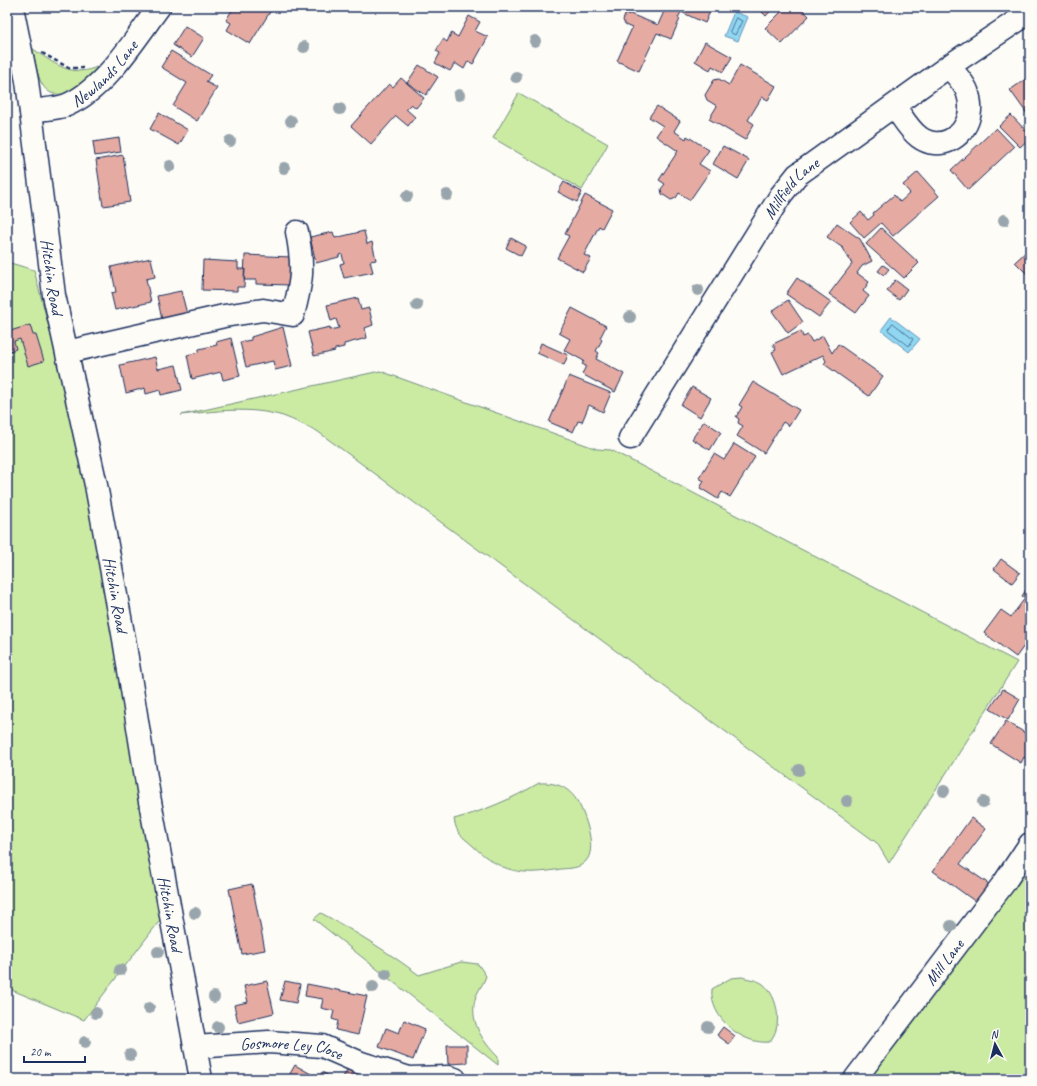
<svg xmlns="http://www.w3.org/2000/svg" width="1037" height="1086" font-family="Caveat,sans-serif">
	<rect width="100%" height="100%" fill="#fdfcf7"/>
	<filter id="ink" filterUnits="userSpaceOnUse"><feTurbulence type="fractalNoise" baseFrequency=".025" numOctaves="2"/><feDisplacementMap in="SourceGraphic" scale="8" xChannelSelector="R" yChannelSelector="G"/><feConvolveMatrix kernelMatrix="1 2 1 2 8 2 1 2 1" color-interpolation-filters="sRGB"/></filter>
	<g filter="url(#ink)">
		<!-- green -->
		<path fill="#cbeba3" stroke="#738d80" d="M32,48C53,63 72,79 99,66L103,68C87,80 54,113 40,80C36,71 35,58 32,48Z
			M519,93L608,144L582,190L493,138Z
			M7,262L34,270L88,477L164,915L84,1020L7,988Z
			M380,371L597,449L611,450L1017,662L889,863L877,843L317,431C306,426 294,420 283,416C249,406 215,411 181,415Z
			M539,783C558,782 571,788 580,806C586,819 597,849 586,861C579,869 570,868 561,869C522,876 501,873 472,845C461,835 457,835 454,819C484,811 512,799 539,783Z
			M1030,867V1079H869Z
			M321,913C356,932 388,952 419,975L461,962L478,964L486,976C484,983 479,989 476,996C468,1020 482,1041 498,1057V1065L314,919Z
			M742,977C748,979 758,980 763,984C779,997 783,1028 769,1042C742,1045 709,1017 712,989L731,978Z"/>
		<!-- water -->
		<path fill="#91d7f2" stroke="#6294b7" d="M734,12L748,17L738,41L724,36Z
			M891,317L920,339L909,352L881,330Z"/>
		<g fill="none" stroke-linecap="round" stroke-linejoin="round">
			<!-- shore -->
			<path stroke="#4a7299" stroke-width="1" d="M736,18L742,21L735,35L730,32Z
				M893,323L913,339L909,346L888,330Z"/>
		</g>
		<!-- building -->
		<path fill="#e5aba2" stroke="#1b2f5e" d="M234,7L239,10L240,7H273L250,44L227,30L231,23L226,20Z
			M666,7H712L705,23L681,12L678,18L680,19L671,39L657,33L639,71L617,61L632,28L625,25L623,20L625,15L630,14L658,25Z
			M757,7H774L766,16Z
			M776,7H800L809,16L782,44L765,28L781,12Z
			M469,16L480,22L475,31L488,37L473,64L468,61L464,69L455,63L450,71L435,63L440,53L436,51L443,39L447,42L451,33L458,37Z
			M185,26L204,38L192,57L173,45Z
			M705,42L732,57L723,72L712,66L710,70L695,61Z
			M171,51L211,75L206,82L217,88L197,121L173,106L187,83L161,67Z
			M419,65L438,77L426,95L407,83Z
			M740,65L776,86L768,100L762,97L748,120L754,124L745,140L709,119L717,106L707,100L705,95L714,80L719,79L729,85Z
			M1030,76V118L1010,90Z
			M401,78L424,98L416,108L411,104L406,109L415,117L408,126L396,116L371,144L351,126L389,84L393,87Z
			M657,106L680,121L674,131L686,139L687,136L709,150L699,164L710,171L690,200L679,193L676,198L671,200L662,194L661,189L665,184L659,180L678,151L656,136L663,126L649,117Z
			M159,113L188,130L179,145L150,129Z
			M1011,115L1030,135V138L1020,147L999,126Z
			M996,128L1014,147L968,190L951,170Z
			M119,138L121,152L95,156L93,142Z
			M723,146L749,160L738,179L713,164Z
			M123,155L130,202L103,206L96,160Z
			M918,172L939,196L893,236L881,223L864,238L850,222L861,212L868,220L874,215L873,213L894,195L900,202L910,193L903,185Z
			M564,182L582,192L577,202L558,192Z
			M585,195L612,209L602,228L599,226L584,255L591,258L583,272L557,258L569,236L565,234Z
			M837,223L860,239L872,261L862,266L857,273L869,282L863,291L869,296L856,313L829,294L852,264L843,248L827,237Z
			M881,228L919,263L904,278L866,244Z
			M364,231L367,244L372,242L376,260L370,261L373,272L344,278L340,264L344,263L342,254L339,255V257L316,263L310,237L333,232L335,238Z
			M511,238L526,246L521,256L506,248Z
			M1030,248V277L1015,262Z
			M245,255L291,257L290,285L256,284V280H244Z
			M151,258L155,277L146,279L151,302L115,310L111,293L116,292L111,267Z
			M203,260L238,262V269H245L244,287H237V291L202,290Z
			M883,265L889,269L884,275L878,271Z
			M797,278L831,302L819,317L786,294Z
			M895,280L907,289L899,300L887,291Z
			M181,291L187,314L162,320L157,296Z
			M358,298L361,310L369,308L373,325L365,328L367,338L344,344V347L335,349V351L314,356L308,332L330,327V330L339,328L336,319L331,321L327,305Z
			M788,300L803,322L788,333L772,311Z
			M572,308L606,326L600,338L602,340L596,351L599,353L596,359L624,374L615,392L582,374L586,366L582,364L584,361L564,350L570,339L559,333Z
			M30,325L33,335H36L44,361L28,366L20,339L14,341L16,349L7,352V332Z
			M283,327L292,366L275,370L273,361L246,367L240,342L251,340V337Z
			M801,331L803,337L808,335L812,342L823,336L832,353L838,344L883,376L869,396L824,364L826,361L823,355L783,374L772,352L776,350L773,344Z
			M231,338L240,376L223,380L221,372L192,379L187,355L199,352V349L217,345L216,342Z
			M541,343L568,355L564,365L537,353Z
			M155,357L158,369L176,365L182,390L161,395L160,390L146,394L145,388L126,393L120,365Z
			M569,376L611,393L603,412L589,405L582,422L578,421L573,432L549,422Z
			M753,382L799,410L789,426L783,422L764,453L737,436L743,426L738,423L739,419L736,417L742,407L739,405Z
			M692,387L711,398L700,417L681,405Z
			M704,421L721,432L710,450L692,439Z
			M734,444L755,457L730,497L722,492L718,499L700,488L704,481L699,478L714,454L724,460Z
			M1001,559L1020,573L1012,583L994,569Z
			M1030,584V649L1024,646L1016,657L984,633L1001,610L1011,617L1025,598L1022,596Z
			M1003,689L1020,699L1008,720L990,709Z
			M1006,721L1030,736V761L1024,757L1021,763L991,744Z
			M971,818L986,829L960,864L989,884L976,902L933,871Z
			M252,884L265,950L242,954L229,889Z
			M267,981L274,1013L238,1022L234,1005L248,1002L244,986Z
			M285,981L300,984L296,1003L280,1000Z
			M307,984L367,996L358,1035L336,1030L338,1021L332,1019L334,1011L321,1008L323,999L305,996Z
			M404,1020L425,1029L413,1060L379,1047L386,1028L399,1033Z
			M723,1027L735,1036L729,1044L717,1035Z
			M447,1045H467V1063L448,1064Z
			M295,1065L311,1074L307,1079H287Z
			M348,1068L365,1078V1079H342Z
			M322,1072L334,1079H318Z"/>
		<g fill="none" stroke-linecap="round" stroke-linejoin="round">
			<defs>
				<g id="minor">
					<path id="s1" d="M12,7L27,81L54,295L96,485L124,639L149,796L201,1079"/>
					<path d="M894,106C901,115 909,130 919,137C939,152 964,138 969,116C971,110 970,100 968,94C966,85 955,74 949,66"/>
					<path id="s2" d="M31,111C42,109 57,109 67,105C105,89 135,39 159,7"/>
					<path d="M67,352L224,316L263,310L293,315C302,280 304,269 297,232"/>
					<path id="s3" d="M630,438L781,195L797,175L949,66L1030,12"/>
					<path id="s4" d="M195,1047L269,1042L322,1046L361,1063L409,1078L449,1077L455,1079"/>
					<path id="s5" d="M855,1079L1004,883L1030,844"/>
				</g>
			</defs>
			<!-- minor casing -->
			<use href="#minor" stroke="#1b2f5e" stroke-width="25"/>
			<!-- path -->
			<path stroke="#1b2f5e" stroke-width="2.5" stroke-dasharray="4 3" stroke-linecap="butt" d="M42,53L69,68H83"/>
			<!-- minor -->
			<use href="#minor" stroke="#fdfcf7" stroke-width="22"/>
		</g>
		<!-- trees -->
		<g fill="#99a5ac">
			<circle cx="535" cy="41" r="6"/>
			<circle cx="304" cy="47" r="6"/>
			<circle cx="516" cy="77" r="6"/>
			<circle cx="459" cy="95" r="6"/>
			<circle cx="340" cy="109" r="6"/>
			<circle cx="291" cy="121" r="6"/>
			<circle cx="230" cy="141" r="6"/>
			<circle cx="170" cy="166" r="6"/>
			<circle cx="284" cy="168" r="6"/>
			<circle cx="447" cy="195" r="6"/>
			<circle cx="407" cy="196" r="6"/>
			<circle cx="1004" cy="220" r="6"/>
			<circle cx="698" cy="290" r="6"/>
			<circle cx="417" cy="305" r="6"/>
			<circle cx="630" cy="317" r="6"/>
			<circle cx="799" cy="770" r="6"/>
			<circle cx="944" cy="791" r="6"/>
			<circle cx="847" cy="801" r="6"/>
			<circle cx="983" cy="802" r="6"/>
			<circle cx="195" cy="913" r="6"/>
			<circle cx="951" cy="926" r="6"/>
			<circle cx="158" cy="952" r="6"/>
			<circle cx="120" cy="970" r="6"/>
			<circle cx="386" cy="974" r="6"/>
			<circle cx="373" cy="987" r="6"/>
			<circle cx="214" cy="997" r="6"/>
			<circle cx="149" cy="1008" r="6"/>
			<circle cx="96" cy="1013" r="6"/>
			<circle cx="218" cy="1027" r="6"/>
			<circle cx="708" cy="1027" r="6"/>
			<circle cx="85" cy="1042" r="6"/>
			<circle cx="130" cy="1055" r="6"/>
		</g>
	</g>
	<g text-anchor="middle" stroke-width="3" stroke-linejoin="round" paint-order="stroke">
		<!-- street labels -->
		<g font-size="17" fill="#1b2f5e" stroke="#fdfcf7">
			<text dy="6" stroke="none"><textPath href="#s2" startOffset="86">Newlands Lane</textPath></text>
			<text dy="6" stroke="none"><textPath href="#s3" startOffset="298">Millfield Lane</textPath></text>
			<text dy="6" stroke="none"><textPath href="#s1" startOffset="273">Hitchin Road</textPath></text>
			<text dy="6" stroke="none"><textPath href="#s1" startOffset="597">Hitchin Road</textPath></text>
			<text dy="6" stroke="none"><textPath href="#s1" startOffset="921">Hitchin Road</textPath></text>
			<text dy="6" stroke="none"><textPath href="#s5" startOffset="147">Mill Lane</textPath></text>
			<text dy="6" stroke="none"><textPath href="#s4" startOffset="97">Gosmore Ley Close</textPath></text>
		</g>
	</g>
	<!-- margin -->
	<rect width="1037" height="1086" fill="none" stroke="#fdfcf7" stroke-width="24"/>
	<rect x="12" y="12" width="1013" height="1062" fill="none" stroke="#1b2f5e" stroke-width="1.5" filter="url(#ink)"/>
	<!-- north arrow -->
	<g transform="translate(995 1044) rotate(353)" stroke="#fdfcf7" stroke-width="3" paint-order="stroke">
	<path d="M0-3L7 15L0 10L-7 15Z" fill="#1b2f5e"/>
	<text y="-6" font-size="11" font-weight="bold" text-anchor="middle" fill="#1b2f5e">N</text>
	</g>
	<!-- scale -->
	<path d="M24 1056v6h61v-6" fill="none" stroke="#1b2f5e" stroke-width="2"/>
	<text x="30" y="1056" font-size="12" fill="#1b2f5e" stroke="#fdfcf7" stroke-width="3" paint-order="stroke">20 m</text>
</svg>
